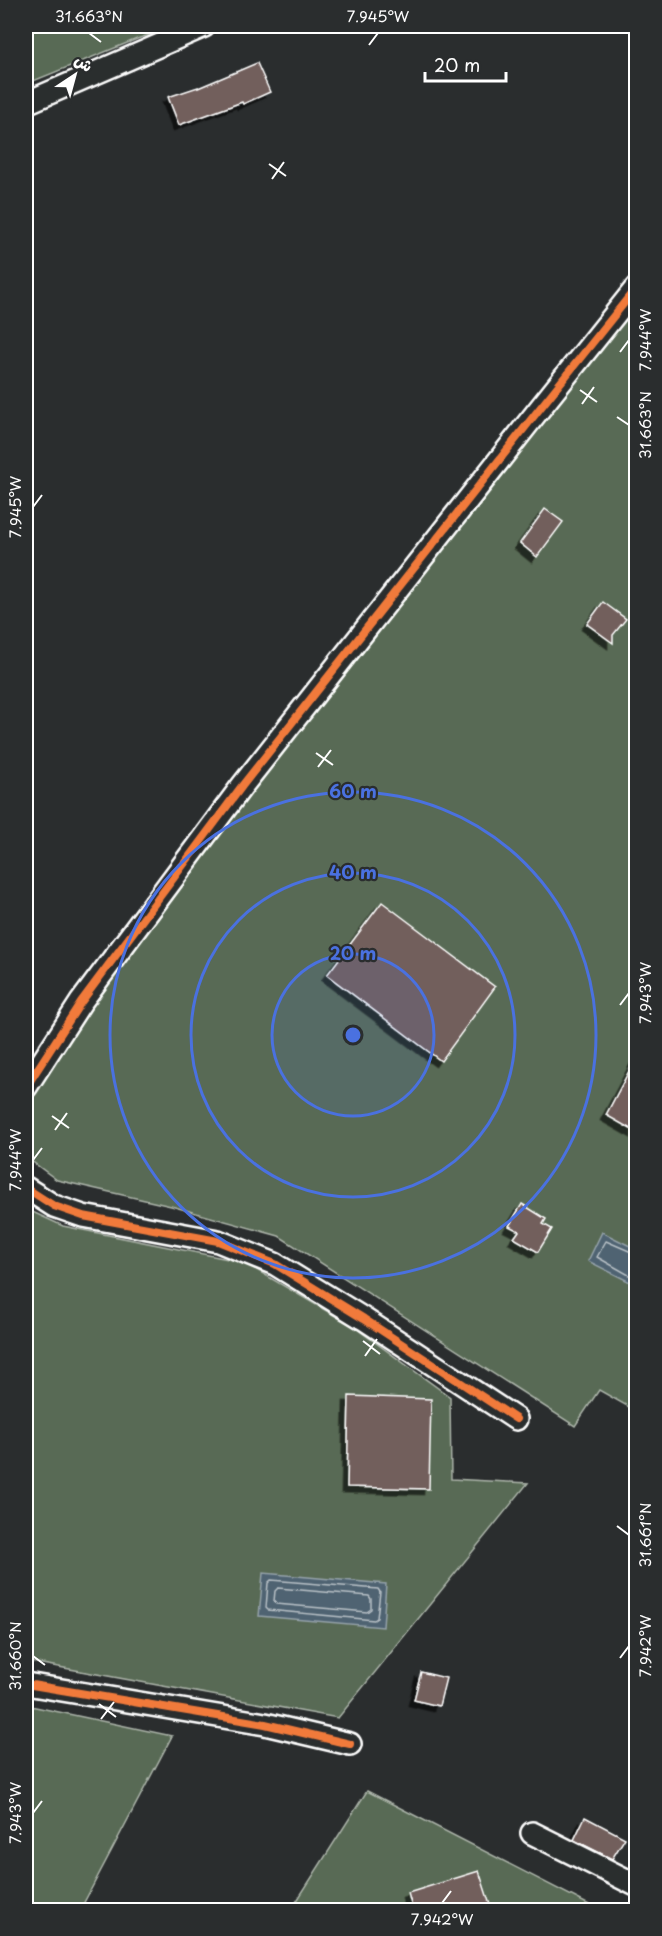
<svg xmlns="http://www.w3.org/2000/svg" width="662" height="1936" font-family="'Playpen Sans','Playpen Sans Arabic',sans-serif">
	<defs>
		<filter id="shadow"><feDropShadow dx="-5.5" dy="5.5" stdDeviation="0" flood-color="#0009"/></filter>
	</defs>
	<rect width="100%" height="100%" fill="#2a2d2e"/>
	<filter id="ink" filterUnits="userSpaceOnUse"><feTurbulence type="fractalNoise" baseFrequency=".0167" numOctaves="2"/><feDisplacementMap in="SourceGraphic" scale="12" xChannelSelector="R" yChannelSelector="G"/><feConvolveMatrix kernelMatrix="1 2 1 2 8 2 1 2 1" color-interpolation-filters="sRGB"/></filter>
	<g filter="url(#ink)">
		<!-- green -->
		<path fill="#586a54" stroke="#acb4aa" stroke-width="1.5" d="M26,26H175L137,39L26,84Z
			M636,304V1411L599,1390L575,1426L279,1236L171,1206L57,1180L26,1157V1104L146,925L286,745Z
			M26,1209L63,1226L243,1262L354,1327L450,1397L451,1479L528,1483L338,1718L26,1661Z
			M26,1705L172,1736L80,1910H26Z
			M367,1791L599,1910H291Z"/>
		<!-- water -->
		<path fill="#4f6472" stroke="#95a2aa" stroke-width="1.5" d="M602,1232L636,1249V1285L588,1261Z
			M263,1573L386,1584L383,1627L259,1616Z"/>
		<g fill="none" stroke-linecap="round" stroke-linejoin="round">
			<!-- shore -->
			<path stroke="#b9c1c7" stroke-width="1.5" d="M636,1254L606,1241L597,1257L636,1279
				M271,1580L378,1589L380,1592L377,1618L374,1620L268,1610L266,1608L268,1583Z
				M278,1588L369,1596L371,1599V1609L367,1612L276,1604L274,1601L275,1591Z"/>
		</g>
		<!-- building -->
		<path fill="#725f5c" stroke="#fff" stroke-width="1.5" filter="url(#shadow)" d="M257,63L270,92L243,104L242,102L179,125L168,97L198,87V88Z
			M545,509L563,522L537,557L520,543Z
			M603,602L626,619L613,635V643L587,624Z
			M382,902L495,987L441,1061L327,975Z
			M636,1058V1132L606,1115Z
			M522,1204L546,1219L543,1224L552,1229L538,1252L514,1238L519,1231L509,1226Z
			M349,1396L431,1399L429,1489L347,1487Z
			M421,1672L446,1678L439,1706L414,1700Z
			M585,1817L625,1838L612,1859L574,1840Z
			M479,1871L492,1911H413L408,1893Z"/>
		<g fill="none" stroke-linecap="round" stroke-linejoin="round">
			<defs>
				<path id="street" d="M26,103L204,26
					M26,1087L81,1002L242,786L541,407L636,288
					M26,1188L54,1206L83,1216L218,1241L275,1264L364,1319L516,1419
					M26,1684L265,1724L350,1744
					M532,1833L636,1885"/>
			</defs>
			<!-- street casing -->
			<use href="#street" stroke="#fff" stroke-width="26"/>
			<!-- street -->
			<use href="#street" stroke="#2a2d2e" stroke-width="21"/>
			<defs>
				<path id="cycleway" d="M26,1087L81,1002L242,786L541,407L636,288
					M26,1188L54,1206L83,1216L218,1241L275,1264L364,1319L516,1419
					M26,1684L265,1724L350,1744"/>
			</defs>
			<!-- cycleway casing -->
			<use href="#cycleway" stroke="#2a2d2e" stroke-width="11"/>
			<!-- cycleway -->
			<use href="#cycleway" stroke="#f17a3a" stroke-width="8"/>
		</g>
	</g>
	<!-- ticks -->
	<path fill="none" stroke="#fff" stroke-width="2" d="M89,33L101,42M369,45L378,33M269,164L286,176M272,179L284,162M620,352L629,340M580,390L597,402M582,404L594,387M617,417L629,425M33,507L42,495M316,753L333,765M318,767L331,750M620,1005L629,993M52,1116L69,1128M55,1130L67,1113M33,1160L42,1148M363,1341L380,1354M365,1356L377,1339M617,1526L629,1535M33,1656L45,1665M620,1658L629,1646M99,1704L116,1717M101,1719L114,1702M33,1813L42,1801M442,1903L451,1891"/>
	<!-- distance rings -->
	<circle cx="353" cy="1035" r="81" fill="#4a71e0" fill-opacity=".12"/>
	<g fill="none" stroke="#4a71e0" stroke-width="3">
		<circle cx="353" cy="1035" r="81"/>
		<circle cx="353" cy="1035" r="162"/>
		<circle cx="353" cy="1035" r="243"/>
	</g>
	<circle cx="353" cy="1035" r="9" fill="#4a71e0" stroke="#2a2d2e" stroke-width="3"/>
	<g font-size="18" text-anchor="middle" font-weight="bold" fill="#4a71e0" stroke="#2a2d2e" stroke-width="4.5" stroke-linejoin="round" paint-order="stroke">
		<text x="353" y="798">60 m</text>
		<text x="353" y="879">40 m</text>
		<text x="353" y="960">20 m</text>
	</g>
	<!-- margin -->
	<rect width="662" height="1936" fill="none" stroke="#2a2d2e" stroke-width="66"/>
	<!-- north arrow -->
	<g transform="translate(75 75) rotate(36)" stroke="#2a2d2e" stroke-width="4.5" paint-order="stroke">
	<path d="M0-4.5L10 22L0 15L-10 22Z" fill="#ffffff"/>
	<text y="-9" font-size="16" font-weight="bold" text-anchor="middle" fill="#ffffff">ش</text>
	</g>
	<!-- scale -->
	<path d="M425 72v9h81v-9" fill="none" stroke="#ffffff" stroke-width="3"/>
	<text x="434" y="72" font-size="18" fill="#ffffff" stroke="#2a2d2e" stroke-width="4.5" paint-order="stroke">20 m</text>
	<rect x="33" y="33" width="596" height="1870" fill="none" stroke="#fff" stroke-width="2"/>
	<g font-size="15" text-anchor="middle" fill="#fff">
		<text x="89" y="22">31.663°N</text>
		<text x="378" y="22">7.945°W</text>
		<text transform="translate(646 340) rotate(-90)" y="5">7.944°W</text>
		<text transform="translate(646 425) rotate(-90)" y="5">31.663°N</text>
		<text transform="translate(16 507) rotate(-90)" y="5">7.945°W</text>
		<text transform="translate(646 993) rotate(-90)" y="5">7.943°W</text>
		<text transform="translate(16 1160) rotate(-90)" y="5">7.944°W</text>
		<text transform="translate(646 1535) rotate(-90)" y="5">31.661°N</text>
		<text transform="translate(646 1646) rotate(-90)" y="5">7.942°W</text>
		<text transform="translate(16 1656) rotate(-90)" y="5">31.660°N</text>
		<text transform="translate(16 1813) rotate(-90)" y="5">7.943°W</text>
		<text x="442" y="1925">7.942°W</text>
	</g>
</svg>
